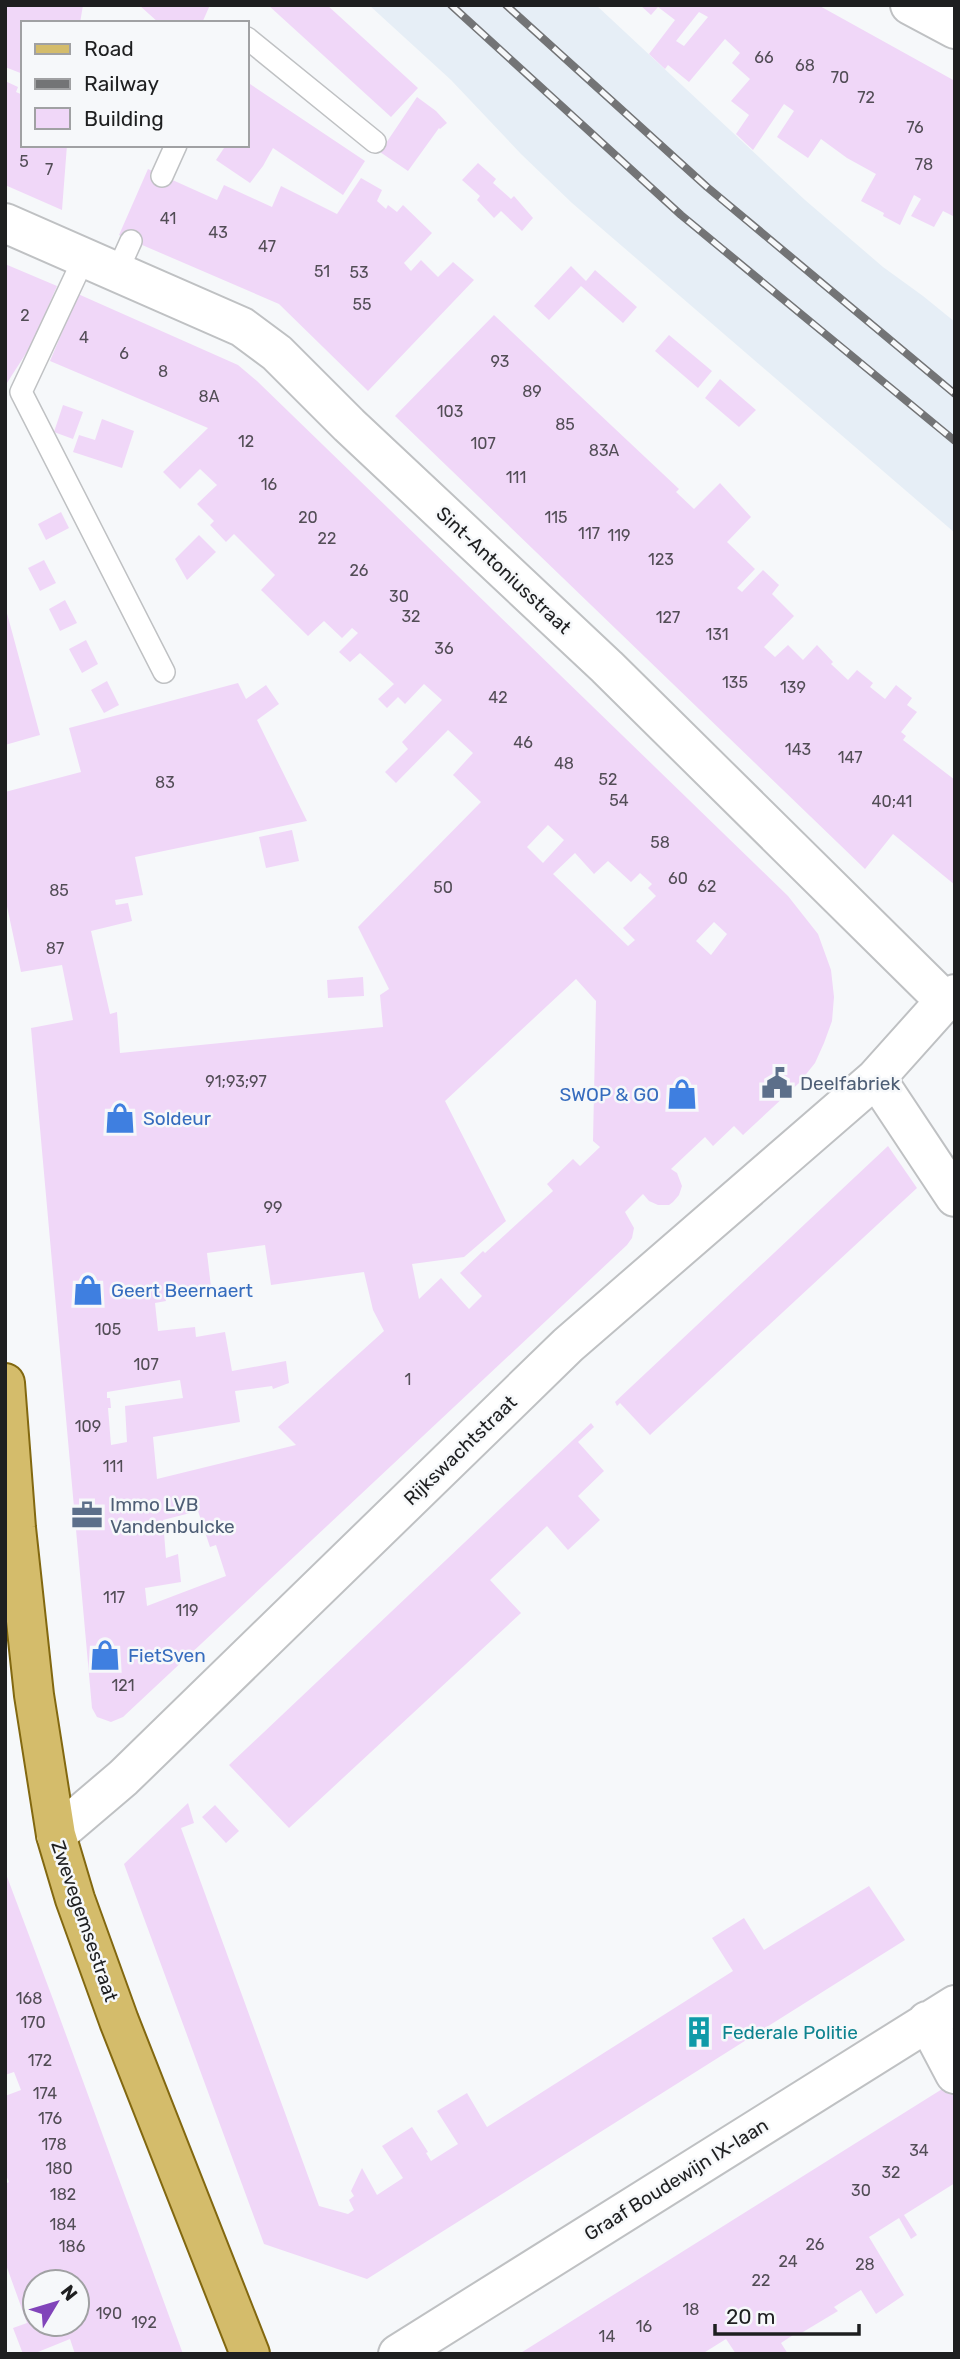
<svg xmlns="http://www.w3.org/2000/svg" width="960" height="2359" font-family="Rubik,sans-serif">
	<rect width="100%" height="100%" fill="#f6f8fa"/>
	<!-- built -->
	<path fill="#e6eef6" d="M369,5H596L805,200L883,267L923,296L955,322V533L572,203L521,154L451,80Z"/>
	<!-- building -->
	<path fill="#f0d7f8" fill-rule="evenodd" d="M5,5H83L80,23H23V74L5,67Z
		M139,5H210L202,23H159Z
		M268,5H327L418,88L391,117Z
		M640,5H818L955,81V217L943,211L934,227L911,216L921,199L914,195L900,225L883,216L884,213L861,201L876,174L847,158L821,139L808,158L777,137L794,111L784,104L753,150L736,134L749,115L731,101L750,79L732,63L740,53L725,39L689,82L668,65L665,69L649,54L675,20L658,7L651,15ZM699,12L708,17L684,46L676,41Z
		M5,81L18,87L16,92L23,95V145H67L62,210L5,185Z
		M247,82L365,161L343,195L273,148L263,166L250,183L216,160L226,145H247Z
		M417,97L436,111L447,123L440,129L439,128L408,171L380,152Z
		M478,163L496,179L493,183L511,199L514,196L533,218L522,231L501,211L494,218L477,200L480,196L462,180Z
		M148,169L217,200L224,185L272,207L281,186L337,214L361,178L382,190L377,201L386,209L388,205L397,212L403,205L432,233L404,263L411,271L421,260L438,277L453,262L474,280L368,391L279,304L119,235Z
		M5,264L57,286L32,344L5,386Z
		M571,266L586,281L595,270L637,307L623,323L581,286L549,320L534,306Z
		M78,294L238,365L257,381L788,896L818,934L831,970L834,997L832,1021L824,1043L815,1063L799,1083L743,1135L734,1126L713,1146L705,1137L671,1169L677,1173L682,1186L679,1195L673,1202L669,1205H658L649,1201L643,1194L625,1212L634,1228L632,1238L627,1245L123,1717L111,1722L97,1717L92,1708L31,1028L73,1020L62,965L21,972L5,897V792L81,772L69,728L238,683L246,699L266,685L279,704L257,720L307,821L135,857L143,895L115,900L116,905L128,903L132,921L91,931L110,1014L117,1012L120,1053L383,1027L380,995L389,989L358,927L481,802L453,775L473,753L448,730L396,783L385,772L408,749L402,742L442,700L424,684L405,704L398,697L387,708L378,699L394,684L360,653L350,662L339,652L358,633L352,628L342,638L324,621L308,636L261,590L275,575L234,534L226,542L210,525L214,521L197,504L217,485L200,469L180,489L163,472L208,428L50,361ZM548,825L564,840L543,863L527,847ZM575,853L594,874L608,861L631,882L640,873L652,884L648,888L656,896L623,928L635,940L628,946L553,874ZM714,922L727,934L711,955L696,941ZM576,979L596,1001L593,1141L600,1147L580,1166L573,1159L547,1184L553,1191L485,1253L483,1251L460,1273L482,1296L469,1309L441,1278L419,1299L412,1264L464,1257L506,1221L445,1101ZM265,1245L271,1285L364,1272L373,1310L384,1331L278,1427L296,1445L157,1479L153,1437L240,1422L235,1391L272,1386L273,1389L289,1383L286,1361L232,1371L225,1332L196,1337L195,1327L158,1331L155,1303L166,1301L164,1292L211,1287L207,1253ZM180,1380L183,1398L125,1406L127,1442L111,1445L108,1408H111L110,1398H107V1392ZM198,1511L210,1547L216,1545L226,1576L147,1606L145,1588L181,1582L178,1554L166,1558L163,1520Z
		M494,315L679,489L676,492L694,509L720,483L751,517L727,542L755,569L737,588L742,592L763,570L779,585L772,594L794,616L764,647L775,657L788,645L803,660L817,645L833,662L831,664L848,680L857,670L873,683L870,687L885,699L896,685L912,698L907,705L917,712L901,732L906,736L903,740L955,780V885L893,834L865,869L395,416Z
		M669,335L712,371L698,388L655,351Z
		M720,379L756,410L739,427L705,398Z
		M63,405L83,412L73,439L54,432Z
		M102,419L134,431L122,468L73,452L79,435L95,440Z
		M61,512L69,528L46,540L38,524Z
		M199,535L216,552L187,580L175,559Z
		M44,560L56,583L40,591L28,568Z
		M65,600L77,623L60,631L49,609Z
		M5,606L40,735L5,745Z
		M86,640L98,664L82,673L69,649Z
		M107,681L119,705L104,713L91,690Z
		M292,830L299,861L266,868L259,837Z
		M363,977L364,996L328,998L327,980Z
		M888,1146L917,1188L650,1435L620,1403L617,1406L615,1402Z
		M591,1423L594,1427L578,1442L604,1471L578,1496L600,1520L568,1550L547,1526L490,1580L521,1613L289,1828L229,1765Z
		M188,1803L194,1823L181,1828L319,2206L348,2214L354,2210L349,2200L354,2196L351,2191L362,2168L377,2195L403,2178L382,2146L412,2127L428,2152L426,2153L431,2161L458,2144L437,2111L467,2093L487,2127L733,1971L712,1938L744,1918L764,1950L869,1886L905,1940L367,2279L264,2244L124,1864Z
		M215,1805L239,1831L226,1843L202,1817Z
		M6,1874L54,2002L183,2354H75L70,2339L33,2354H23L13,2328L27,2323L5,2262V2184L9,2182L5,2173V2096L21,2090L14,2072L5,2075ZM35,2282H77V2324H35Z
		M955,2081V2183L904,2215L917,2235L911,2239L899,2218L869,2237L904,2295L876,2314L861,2290L834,2307L838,2311L798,2335L796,2333L781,2343L788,2354H736L726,2339L702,2354H519Z"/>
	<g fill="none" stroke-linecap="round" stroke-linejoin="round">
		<defs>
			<path id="lane" d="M247,38L375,142
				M162,176L176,145
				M84,258L21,392L164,672
				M117,272L131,241"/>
			<path id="street" d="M910,5L955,29
				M5,223L242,327L277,353L349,425L607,667L945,1001
				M876,1078L955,1197
				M56,1835L123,1778L568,1345L876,1078L945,1001L955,994
				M927,2021L955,2074
				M398,2354L955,2005"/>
			<path id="primary" d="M5,1383L16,1528L34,1695L56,1835L75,1899L119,2021L250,2354"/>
		</defs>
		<!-- lane casing -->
		<use href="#lane" stroke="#bfc1c3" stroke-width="24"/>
		<!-- street casing -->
		<use href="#street" stroke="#bfc1c3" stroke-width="42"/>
		<!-- primary casing -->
		<use href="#primary" stroke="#826810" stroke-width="42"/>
		<!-- lane -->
		<use href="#lane" stroke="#fff" stroke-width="21"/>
		<!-- street -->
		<use href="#street" stroke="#fff" stroke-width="38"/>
		<!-- primary -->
		<use href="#primary" stroke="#d4bc6b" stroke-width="38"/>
		<defs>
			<path id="rail" d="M451,5L681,215L955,441
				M506,5L707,187L955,394"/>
		</defs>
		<!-- rail casing -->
		<use href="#rail" stroke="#737476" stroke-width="8"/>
		<!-- rail -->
		<use href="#rail" stroke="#f6f8fa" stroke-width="5" stroke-dasharray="16" stroke-linecap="butt"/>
	</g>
	<!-- icons -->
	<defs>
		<symbol id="civic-bare" viewBox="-9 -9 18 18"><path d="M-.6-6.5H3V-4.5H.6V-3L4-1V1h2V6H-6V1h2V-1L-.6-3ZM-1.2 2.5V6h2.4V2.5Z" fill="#5c6f8a" stroke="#f6f8fa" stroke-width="2.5" paint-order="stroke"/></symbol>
		<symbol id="shop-bare" viewBox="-9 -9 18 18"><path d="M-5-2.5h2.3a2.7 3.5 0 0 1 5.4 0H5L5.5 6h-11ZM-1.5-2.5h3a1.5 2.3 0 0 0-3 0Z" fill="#3f7fe0" stroke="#f6f8fa" stroke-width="2.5" paint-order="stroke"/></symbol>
		<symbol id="office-bare" viewBox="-9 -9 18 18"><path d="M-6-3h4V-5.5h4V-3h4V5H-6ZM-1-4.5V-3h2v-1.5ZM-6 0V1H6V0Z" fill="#5c6f8a" stroke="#f6f8fa" stroke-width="2.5" paint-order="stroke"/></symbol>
		<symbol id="building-bare" viewBox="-9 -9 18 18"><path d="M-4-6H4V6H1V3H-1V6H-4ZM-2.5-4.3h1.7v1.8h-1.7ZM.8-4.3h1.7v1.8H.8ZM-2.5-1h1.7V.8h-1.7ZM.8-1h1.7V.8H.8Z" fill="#0f9aa8" stroke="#f6f8fa" stroke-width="2.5" paint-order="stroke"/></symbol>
	</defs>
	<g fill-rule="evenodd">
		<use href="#civic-bare" x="755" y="1061" width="44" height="44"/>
		<use href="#shop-bare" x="660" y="1072" width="44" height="44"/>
		<use href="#shop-bare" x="98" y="1096" width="44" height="44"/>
		<use href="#shop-bare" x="66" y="1268" width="44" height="44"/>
		<use href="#office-bare" x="65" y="1493" width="44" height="44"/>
		<use href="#shop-bare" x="83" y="1633" width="44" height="44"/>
		<use href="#building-bare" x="677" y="2010" width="44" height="44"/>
	</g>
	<g text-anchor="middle" stroke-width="5" stroke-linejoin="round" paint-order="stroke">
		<!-- number labels -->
		<g font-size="16" fill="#524d56">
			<text x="764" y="63">66</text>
			<text x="805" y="71">68</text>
			<text x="840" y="83">70</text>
			<text x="866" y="103">72</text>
			<text x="915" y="133">76</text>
			<text x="24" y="167">5</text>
			<text x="924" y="170">78</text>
			<text x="49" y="175">7</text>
			<text x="168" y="224">41</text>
			<text x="218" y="238">43</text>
			<text x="267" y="252">47</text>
			<text x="322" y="277">51</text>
			<text x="359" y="278">53</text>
			<text x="362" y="310">55</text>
			<text x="25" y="321">2</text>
			<text x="84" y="343">4</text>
			<text x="124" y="359">6</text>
			<text x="500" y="367">93</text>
			<text x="163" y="377">8</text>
			<text x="532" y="397">89</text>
			<text x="209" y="402">8A</text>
			<text x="450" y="417">103</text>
			<text x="565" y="430">85</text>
			<text x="246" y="447">12</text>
			<text x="483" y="449">107</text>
			<text x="604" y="456">83A</text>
			<text x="516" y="483">111</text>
			<text x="269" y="490">16</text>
			<text x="308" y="523">20</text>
			<text x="556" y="523">115</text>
			<text x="589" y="539">117</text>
			<text x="619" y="541">119</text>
			<text x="327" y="544">22</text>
			<text x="661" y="565">123</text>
			<text x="359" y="576">26</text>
			<text x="399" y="602">30</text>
			<text x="411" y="622">32</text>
			<text x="668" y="623">127</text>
			<text x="717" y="640">131</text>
			<text x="444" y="654">36</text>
			<text x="735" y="688">135</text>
			<text x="793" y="693">139</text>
			<text x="498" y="703">42</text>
			<text x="523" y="748">46</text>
			<text x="798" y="755">143</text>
			<text x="850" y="763">147</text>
			<text x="564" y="769">48</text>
			<text x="608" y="785">52</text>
			<text x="165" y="788">83</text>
			<text x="619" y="806">54</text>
			<text x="892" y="807">40;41</text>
			<text x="660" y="848">58</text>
			<text x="678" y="884">60</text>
			<text x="707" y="892">62</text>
			<text x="443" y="893">50</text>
			<text x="59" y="896">85</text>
			<text x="55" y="954">87</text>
			<text x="236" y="1087">91;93;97</text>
			<text x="273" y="1213">99</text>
			<text x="108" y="1335">105</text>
			<text x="146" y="1370">107</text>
			<text x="408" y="1385">1</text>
			<text x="88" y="1432">109</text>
			<text x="113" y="1472">111</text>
			<text x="114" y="1603">117</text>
			<text x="187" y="1616">119</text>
			<text x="123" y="1691">121</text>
			<text x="29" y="2004">168</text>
			<text x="33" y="2028">170</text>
			<text x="40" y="2066">172</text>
			<text x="45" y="2099">174</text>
			<text x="50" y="2124">176</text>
			<text x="54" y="2150">178</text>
			<text x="919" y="2156">34</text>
			<text x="59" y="2174">180</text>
			<text x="891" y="2178">32</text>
			<text x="861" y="2196">30</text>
			<text x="63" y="2200">182</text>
			<text x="63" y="2230">184</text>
			<text x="815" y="2250">26</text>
			<text x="72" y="2252">186</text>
			<text x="788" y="2267">24</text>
			<text x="865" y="2270">28</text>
			<text x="761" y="2286">22</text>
			<text x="691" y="2315">18</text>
			<text x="109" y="2319">190</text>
			<text x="144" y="2328">192</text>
			<text x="644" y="2332">16</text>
			<text x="607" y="2342">14</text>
		</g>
		<!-- street labels -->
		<g font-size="19" fill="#1e1f20" stroke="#f6f8fa">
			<text transform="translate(504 570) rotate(43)" y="7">Sint-Antoniusstraat</text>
			<text transform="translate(460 1450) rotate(-44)" y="7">Rijkswachtstraat</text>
			<text transform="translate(85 1921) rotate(71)" y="7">Zwevegemsestraat</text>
			<text transform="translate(676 2179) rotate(-32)" y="7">Graaf Boudewijn IX-laan</text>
		</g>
		<!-- service labels -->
		<g font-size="19" fill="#4e5e75" stroke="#f6f8fa" text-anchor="start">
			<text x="800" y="1090">Deelfabriek</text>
			<text x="110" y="1511">Immo LVB<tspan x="110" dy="22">Vandenbulcke</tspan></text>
		</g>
		<!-- shop labels -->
		<g font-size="19" fill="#366cbe" stroke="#f6f8fa" text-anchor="start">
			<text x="659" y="1101" text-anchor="end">SWOP &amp; GO</text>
			<text x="143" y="1125">Soldeur</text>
			<text x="111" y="1297">Geert Beernaert</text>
			<text x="128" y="1662">FietSven</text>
		</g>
		<!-- culture labels -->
		<g font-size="19" fill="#0d838f" stroke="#f6f8fa" text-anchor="start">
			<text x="722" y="2039">Federale Politie</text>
		</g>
	</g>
	<!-- border -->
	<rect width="960" height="2359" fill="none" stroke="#1e1f20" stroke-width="14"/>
	<!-- legend -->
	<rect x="21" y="21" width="228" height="126" fill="#f6f8fa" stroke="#a0a1a3" stroke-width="2"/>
	<rect x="35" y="44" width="35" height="10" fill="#d4bc6b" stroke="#a0a1a3" stroke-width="2"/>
	<text x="84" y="56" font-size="21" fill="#1e1f20">Road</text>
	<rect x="35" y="79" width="35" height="10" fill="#737476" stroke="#a0a1a3" stroke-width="2"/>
	<text x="84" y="91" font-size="21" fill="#1e1f20">Railway</text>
	<rect x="35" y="108" width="35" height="21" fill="#f0d7f8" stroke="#a0a1a3" stroke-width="2"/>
	<text x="84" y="126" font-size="21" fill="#1e1f20">Building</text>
	<!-- north arrow -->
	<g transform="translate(56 2303) rotate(52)"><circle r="33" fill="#f6f8fa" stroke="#a0a1a3" stroke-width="2"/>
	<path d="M0-5L12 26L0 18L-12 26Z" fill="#8144ba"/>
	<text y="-10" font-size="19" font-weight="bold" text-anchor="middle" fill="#1e1f20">N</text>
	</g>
	<!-- scale -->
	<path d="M715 2324v10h144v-10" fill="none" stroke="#1e1f20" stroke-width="3.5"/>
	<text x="726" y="2324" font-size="21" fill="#1e1f20" stroke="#f6f8fa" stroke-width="5" paint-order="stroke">20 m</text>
</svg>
